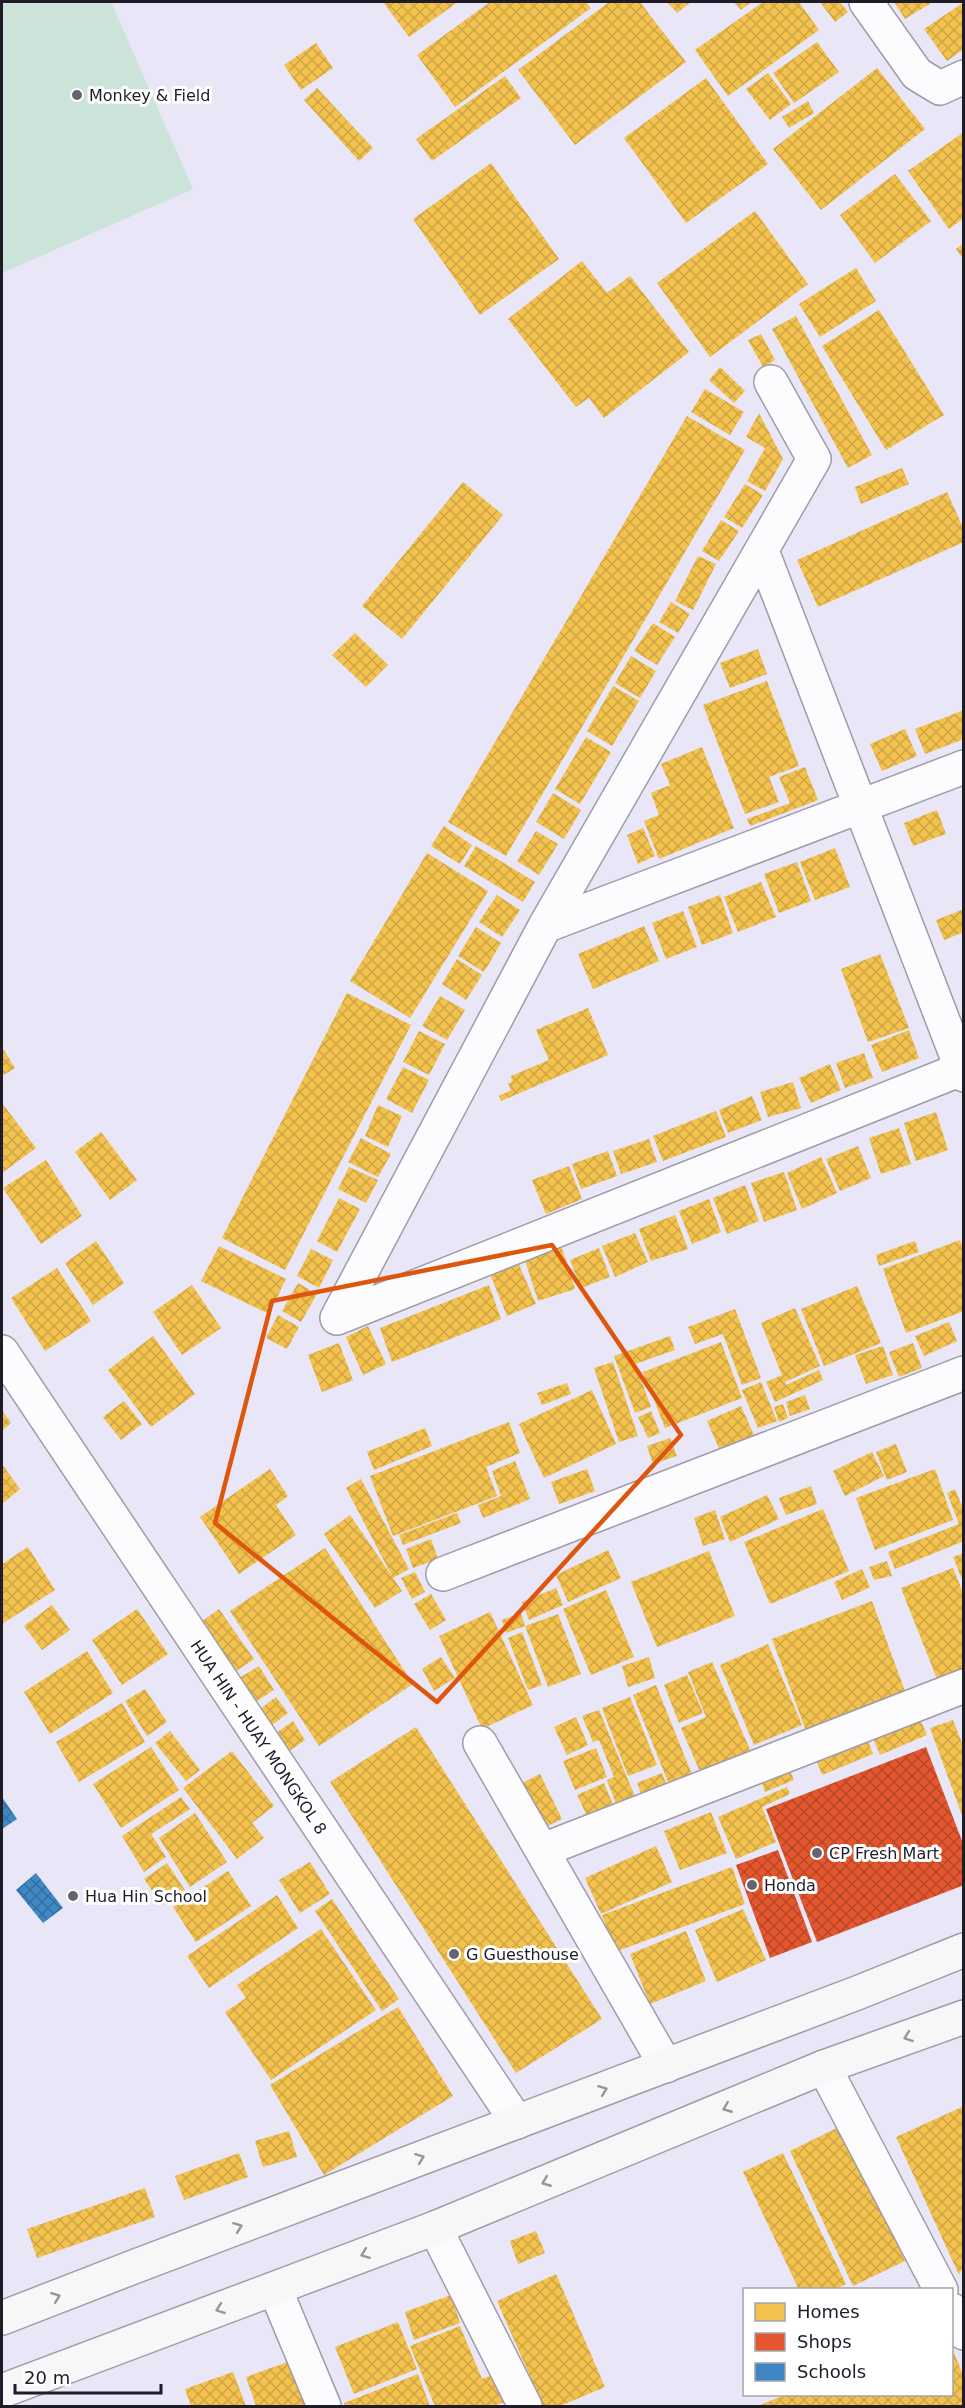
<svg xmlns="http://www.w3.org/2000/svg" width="965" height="2408" font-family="'DejaVu Sans',sans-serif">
	<defs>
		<pattern id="homes-cross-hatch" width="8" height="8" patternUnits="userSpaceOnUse" patternTransform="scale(1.5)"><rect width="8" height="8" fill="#f2c14e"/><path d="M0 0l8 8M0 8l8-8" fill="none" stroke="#cfa544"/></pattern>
		<pattern id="shops-cross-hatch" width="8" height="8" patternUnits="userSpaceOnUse" patternTransform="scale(1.5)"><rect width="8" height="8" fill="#e4572e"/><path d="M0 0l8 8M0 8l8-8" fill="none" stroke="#b84727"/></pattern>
		<pattern id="schools-cross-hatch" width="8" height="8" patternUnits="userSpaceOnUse" patternTransform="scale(1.5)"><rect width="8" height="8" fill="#3f88c5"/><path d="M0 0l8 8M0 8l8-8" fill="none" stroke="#346ea0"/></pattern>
	</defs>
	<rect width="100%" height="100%" fill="#e9e6f7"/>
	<!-- pitch -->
	<path fill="#cbe3d8" d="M2,2H111L193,189L2,273Z"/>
	<!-- homes -->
	<path fill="url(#homes-cross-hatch)" d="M383,2H458L409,37Z
		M490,2H586L591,8L455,107L417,55Z
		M609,2H640L686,62L575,145L518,70Z
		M667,2H691L677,13Z
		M734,2H752L741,10Z
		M763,2H799L819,30L728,96L695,50Z
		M820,2H840L848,12L835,22Z
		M894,2H933L905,19Z
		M964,2V49L947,61L924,29Z
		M817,42L839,72L794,103L773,73Z
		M316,43L333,68L301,90L284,65Z
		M877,68L925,129L821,210L773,149Z
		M768,73L791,104L770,120L746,89Z
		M505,76L521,98L432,161L416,139Z
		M706,78L768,164L686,223L624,138Z
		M317,88L373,148L359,161L304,100Z
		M808,101L814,113L789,128L782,117Z
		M964,132V218L949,229L908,171Z
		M491,163L559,259L480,315L413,219Z
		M895,174L931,221L875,263L840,215Z
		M755,211L808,284L710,357L657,283Z
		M964,243V260L956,249Z
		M582,261L607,293L630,276L689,352L604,418L589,398L576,407L508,319Z
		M856,268L876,301L820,337L799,304Z
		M879,310L944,415L886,450L822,346Z
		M796,316L872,455L848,468L772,329Z
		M761,334L775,360L763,367L748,340Z
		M720,367L745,391L734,403L709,380Z
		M705,389L744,412L730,435L691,412Z
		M759,413L783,459L765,491L747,481L765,448L746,437Z
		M687,416L745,450L506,856L448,822Z
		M902,468L909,484L861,504L855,487Z
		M463,482L503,515L402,639L362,606Z
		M745,484L763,495L742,528L724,517Z
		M947,492L964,530V542L818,607L797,560Z
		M721,520L739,531L719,561L702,551Z
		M698,556L716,564L693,610L675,601Z
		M671,602L690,614L678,633L659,622Z
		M653,623L675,637L657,665L634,651Z
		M355,633L388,665L366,687L332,655Z
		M758,649L767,674L730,688L720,663Z
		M631,656L656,671L640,698L615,683Z
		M767,681L799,766L769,777L779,802L745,814L703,705Z
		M613,686L639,701L612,746L587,731Z
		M964,710V739L925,754L915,729Z
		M905,729L917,756L882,771L870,744Z
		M586,737L611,752L580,804L555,789Z
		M702,747L734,828L659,859L644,821L659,815L651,793L670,785L661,764Z
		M805,767L818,800L750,826L747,819L790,803L779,777Z
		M553,793L581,810L564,839L536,822Z
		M937,810L946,834L913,846L904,823Z
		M444,826L472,845L460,864L431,846Z
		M643,828L655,856L638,864L627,835Z
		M536,831L558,844L539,875L517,861Z
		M476,846L535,882L523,902L464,866Z
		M835,848L850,887L815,900L800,862Z
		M427,853L488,891L410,1018L350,981Z
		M797,862L811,901L779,913L764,874Z
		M761,882L776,917L738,932L724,897Z
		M497,895L520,910L502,937L479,922Z
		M720,895L733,933L702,945L688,907Z
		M964,909V932L944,940L936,920Z
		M683,911L697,947L666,959L652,923Z
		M644,926L659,961L593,989L578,954Z
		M476,927L501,943L484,972L458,956Z
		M880,954L909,1028L868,1042L841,969Z
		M457,959L482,975L466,1000L442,984Z
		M347,993L411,1025L285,1270L222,1238Z
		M440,996L465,1010L447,1040L422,1026Z
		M588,1008L608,1055L501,1101L499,1096L511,1090L508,1083L512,1082L511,1076L549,1060L536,1030Z
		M909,1030L919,1058L882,1072L871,1045Z
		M419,1031L445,1044L429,1075L403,1062Z
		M2,1047L15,1068L2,1076Z
		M864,1053L873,1078L845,1088L836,1063Z
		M830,1064L841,1090L811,1103L799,1078Z
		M403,1067L429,1080L412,1113L386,1099Z
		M793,1082L801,1108L768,1117L760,1092Z
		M752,1096L762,1120L728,1133L719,1110Z
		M2,1103L36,1148L2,1173Z
		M378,1105L402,1116L388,1147L365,1136Z
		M716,1111L726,1137L663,1161L653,1136Z
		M936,1112L948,1150L916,1161L904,1123Z
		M899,1128L911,1164L881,1174L869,1138Z
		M101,1132L137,1180L110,1200L75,1152Z
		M361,1138L391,1154L378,1177L348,1162Z
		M649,1139L657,1162L621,1174L613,1151Z
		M858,1146L871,1178L840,1191L826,1159Z
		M608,1151L617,1176L581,1189L572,1164Z
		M821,1157L837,1193L802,1209L787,1173Z
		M46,1160L82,1216L41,1244L3,1188Z
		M569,1166L582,1199L546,1214L532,1180Z
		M349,1167L378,1180L366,1203L338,1189Z
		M784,1172L797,1210L764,1222L751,1183Z
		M745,1185L759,1221L727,1234L713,1198Z
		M339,1198L360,1209L337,1252L317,1241Z
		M709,1199L721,1232L692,1244L679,1211Z
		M675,1215L688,1249L651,1261L639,1229Z
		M635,1233L648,1262L615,1277L602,1246Z
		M960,1240L964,1250V1311L906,1333L883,1269Z
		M96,1241L124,1283L93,1305L65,1263Z
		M915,1241L919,1252L879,1266L876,1255Z
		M560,1242L575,1289L538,1301L523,1254Z
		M219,1246L286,1279L269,1314L201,1281Z
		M599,1248L610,1277L581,1288L570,1260Z
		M311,1249L333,1260L319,1288L297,1276Z
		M518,1262L536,1304L507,1316L490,1274Z
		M57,1268L91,1321L45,1351L11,1298Z
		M298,1283L317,1294L301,1322L282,1311Z
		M192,1285L221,1328L182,1355L153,1312Z
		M489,1285L501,1319L392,1362L380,1328Z
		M857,1286L881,1343L824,1366L801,1309Z
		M795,1308L820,1366L785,1382L786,1385L819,1370L823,1380L775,1402L766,1382L782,1375L761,1323Z
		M735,1309L761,1378L742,1385L723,1334L695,1344L688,1327Z
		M278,1315L299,1327L287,1349L266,1338Z
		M949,1322L957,1341L924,1356L915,1336Z
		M368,1326L386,1364L363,1375L346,1337Z
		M153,1336L195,1394L151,1427L108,1370Z
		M670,1336L675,1350L635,1364L651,1407L635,1413L614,1356Z
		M721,1342L742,1398L665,1428L643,1372Z
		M339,1343L353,1380L322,1392L308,1355Z
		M913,1343L922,1368L899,1377L889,1352Z
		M883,1346L893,1375L866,1384L855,1355Z
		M613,1362L638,1436L619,1442L594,1368Z
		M761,1382L777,1421L758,1428L742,1390Z
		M567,1383L571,1394L542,1405L537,1393Z
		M592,1390L616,1444L544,1478L519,1424Z
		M805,1395L810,1409L790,1416L786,1402Z
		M124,1401L142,1424L121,1440L103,1417Z
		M783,1404L788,1418L779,1422L774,1407Z
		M741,1406L754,1435L720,1451L707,1421Z
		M2,1410L11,1423L2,1431Z
		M651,1411L660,1433L648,1438L638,1417Z
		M509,1422L520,1453L486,1467L497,1496L393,1536L370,1476Z
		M425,1428L432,1446L374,1470L367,1452Z
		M670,1438L677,1456L653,1464L647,1446Z
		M896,1444L907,1472L887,1480L876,1452Z
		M872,1452L884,1476L845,1496L833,1471Z
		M515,1461L530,1499L483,1518L478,1505L501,1496L492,1471Z
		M2,1464L20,1489L2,1504Z
		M270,1469L288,1496L276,1505L296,1535L239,1574L200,1517Z
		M587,1469L595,1491L559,1504L551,1482Z
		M935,1469L953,1520L875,1550L856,1498Z
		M361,1479L409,1569L393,1578L346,1488Z
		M811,1486L817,1504L786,1515L779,1498Z
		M955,1489L964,1511V1541L895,1569L888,1552L959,1524L947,1493Z
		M767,1495L779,1519L730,1542L720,1517Z
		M823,1509L849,1571L770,1604L744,1542Z
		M715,1510L725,1539L703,1546L694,1518Z
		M457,1513L461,1523L403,1545L399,1535Z
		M350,1515L402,1591L375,1608L324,1534Z
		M431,1539L438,1559L413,1568L406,1549Z
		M28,1547L55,1590L2,1624V1564Z
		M325,1548L413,1684L319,1746L230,1611Z
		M608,1550L621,1578L568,1602L556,1575Z
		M709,1551L735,1616L657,1647L631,1582Z
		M964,1553V1582H963L953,1557Z
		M887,1561L892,1576L874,1580L869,1567Z
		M953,1568L964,1595V1674L939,1684L901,1588Z
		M862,1569L870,1587L842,1600L834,1582Z
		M415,1572L425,1592L412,1599L401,1578Z
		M556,1588L563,1605L529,1620L522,1602Z
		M606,1590L634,1657L591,1675L563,1609Z
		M431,1594L446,1620L430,1630L414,1604Z
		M872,1601L906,1694L806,1731L772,1639Z
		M52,1605L70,1630L42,1650L24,1626Z
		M137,1609L168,1654L122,1685L92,1640Z
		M219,1609L254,1659L232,1674L197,1625Z
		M490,1612L533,1705L482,1729L439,1636Z
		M521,1613L525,1626L506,1633L502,1620Z
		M558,1614L581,1674L548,1687L525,1626Z
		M522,1632L542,1685L528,1690L508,1638Z
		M768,1644L802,1725L754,1745L720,1665Z
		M87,1651L113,1693L50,1734L24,1692Z
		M441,1657L455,1678L434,1691L422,1669Z
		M649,1657L655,1678L628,1687L622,1666Z
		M712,1662L751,1752L701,1774L681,1728L706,1717L688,1672Z
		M259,1666L274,1690L249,1706L234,1681Z
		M687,1675L703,1713L679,1723L664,1685Z
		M656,1685L693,1777L670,1787L633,1695Z
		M145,1689L167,1722L147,1736L125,1701Z
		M276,1697L288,1713L272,1725L260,1709Z
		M630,1697L657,1765L628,1776L602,1708Z
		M122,1703L145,1742L79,1782L56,1742Z
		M599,1710L636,1799L617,1807L607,1780L614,1777L599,1740L593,1742L582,1716Z
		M917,1712L927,1735L880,1755L870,1731Z
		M576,1717L588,1745L567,1755L554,1727Z
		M953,1720L964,1748L963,1818L930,1728Z
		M293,1721L305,1740L288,1752L276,1733Z
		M416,1727L602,2019L516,2073L330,1782Z
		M170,1731L200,1770L186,1781L155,1743Z
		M865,1733L873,1754L822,1775L814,1754Z
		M151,1747L179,1790L121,1828L93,1784Z
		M596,1748L607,1777L575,1790L563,1761Z
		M232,1751L274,1806L252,1823L264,1838L237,1859L183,1788Z
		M787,1764L794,1780L765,1792L759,1775Z
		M662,1773L668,1789L643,1799L637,1783Z
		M540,1774L562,1819L543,1828L522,1783Z
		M604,1783L614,1807L588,1818L577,1795Z
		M787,1787L790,1794L762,1807L776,1842L736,1859L718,1817Z
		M181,1797L190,1809L151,1834L166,1857L144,1872L122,1836Z
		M711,1812L727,1853L680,1870L664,1831Z
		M195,1813L227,1862L190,1887L159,1838Z
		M656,1846L672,1882L601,1914L585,1878Z
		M310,1862L330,1894L300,1913L279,1880Z
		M167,1863L185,1890L162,1905L144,1879Z
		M732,1867L745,1904L615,1952L602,1915Z
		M228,1871L251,1906L196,1942L173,1907Z
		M277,1895L298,1928L209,1988L187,1956Z
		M332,1899L399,1999L382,2011L315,1911Z
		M743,1909L766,1960L717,1982L695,1930Z
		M321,1929L376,2010L271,2080L225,2012L246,1998L237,1985Z
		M686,1931L706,1981L650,2004L630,1954Z
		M398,2007L453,2096L324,2175L270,2085Z
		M964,2106V2265L959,2275L896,2137Z
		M841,2126L905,2261L853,2286L790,2151Z
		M289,2131L297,2157L263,2167L255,2141Z
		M239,2153L248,2177L184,2200L175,2176Z
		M783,2153L846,2284L834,2290H799L743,2172Z
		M145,2188L155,2217L37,2258L27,2229Z
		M536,2231L545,2253L518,2264L510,2241Z
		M556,2274L605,2387L560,2406H543L497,2301Z
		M451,2295L460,2323L414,2340L405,2312Z
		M398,2322L417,2369L354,2394L335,2347Z
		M460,2326L482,2379L496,2373L507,2401L493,2406H435L410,2346Z
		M952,2348L964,2377V2406H758L787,2394H952Z
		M293,2360L310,2406H256L246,2377Z
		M233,2372L246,2406H191L185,2389Z
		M418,2374L430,2406H345L344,2403Z"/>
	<!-- shops -->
	<path fill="url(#shops-cross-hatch)" d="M926,1747L964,1846V1885L817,1942L766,1809Z
		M778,1850L812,1942L770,1958L736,1865Z"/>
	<!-- schools -->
	<path fill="url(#schools-cross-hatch)" d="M2,1797L17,1819L2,1829Z
		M36,1873L63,1908L43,1923L16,1890Z"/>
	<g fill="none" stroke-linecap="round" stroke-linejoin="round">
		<defs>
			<path id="minor" d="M866,2L917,74L940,88L964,77
				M771,382L814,459L545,926L337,1318L964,1068
				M762,551L964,1075
				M545,926L964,767
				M2,1352L517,2122
				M443,1574L964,1373
				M480,1743L666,2066
				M543,1850L964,1686
				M824,2067L941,2290
				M435,2228L525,2406
				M275,2289L324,2406
				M952,2310L964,2333"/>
			<path id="secondary" d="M2,2318L136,2266L857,1993L964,1950
				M2,2391L435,2228L824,2067L964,2017"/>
		</defs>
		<!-- minor casing -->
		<use href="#minor" stroke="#9f9ca9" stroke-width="36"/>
		<!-- secondary casing -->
		<use href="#secondary" stroke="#9f9ca9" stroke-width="36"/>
		<!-- minor -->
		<use href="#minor" stroke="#fcfbfe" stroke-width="33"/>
		<!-- secondary -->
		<use href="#secondary" stroke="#f9f6f8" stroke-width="33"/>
	</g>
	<!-- one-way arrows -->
	<defs><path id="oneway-chevron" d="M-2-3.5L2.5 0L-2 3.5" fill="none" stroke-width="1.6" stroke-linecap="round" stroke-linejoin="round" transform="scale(1.5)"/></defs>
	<g stroke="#97949a">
		<use href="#oneway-chevron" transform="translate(908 2037) rotate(160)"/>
		<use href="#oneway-chevron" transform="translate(603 2090) rotate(-21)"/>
		<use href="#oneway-chevron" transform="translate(727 2108) rotate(158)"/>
		<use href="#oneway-chevron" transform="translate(420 2158) rotate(-21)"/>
		<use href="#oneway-chevron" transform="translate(546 2182) rotate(158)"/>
		<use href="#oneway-chevron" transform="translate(238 2227) rotate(-21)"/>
		<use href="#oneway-chevron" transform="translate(365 2254) rotate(159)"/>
		<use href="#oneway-chevron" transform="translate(56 2297) rotate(-21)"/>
		<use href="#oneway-chevron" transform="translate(220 2309) rotate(160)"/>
	</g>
	<!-- marked area -->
	<path fill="none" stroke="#de560d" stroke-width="4.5" stroke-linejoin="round" d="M552,1245L681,1435L437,1702L215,1523L272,1301Z"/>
	<!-- markers -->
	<g fill="#666370" stroke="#fff" stroke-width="2">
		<circle cx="77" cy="95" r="6"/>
		<circle cx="817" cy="1853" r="6"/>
		<circle cx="752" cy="1885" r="6"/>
		<circle cx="73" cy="1896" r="6"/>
		<circle cx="454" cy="1954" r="6"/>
	</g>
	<g text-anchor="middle" stroke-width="6" stroke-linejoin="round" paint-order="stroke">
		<!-- poi labels -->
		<g font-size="16" fill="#1f1c28" stroke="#fff" text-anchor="start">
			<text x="89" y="101">Monkey &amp; Field</text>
			<text x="829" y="1859">CP Fresh Mart</text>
			<text x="764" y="1891">Honda</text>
			<text x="85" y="1902">Hua Hin School</text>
			<text x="466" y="1960">G Guesthouse</text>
		</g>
		<!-- street labels -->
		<g font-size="16" fill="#1f1c28" stroke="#fff">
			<text transform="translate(259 1737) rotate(56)" y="6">HUA HIN - HUAY MONGKOL 8</text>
		</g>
	</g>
	<!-- border -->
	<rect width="965" height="2408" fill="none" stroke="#1f1c28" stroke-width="6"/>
	<!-- legend -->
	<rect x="743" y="2288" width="210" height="108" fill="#ffffff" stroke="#a5a4a9" stroke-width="1.5"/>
	<rect x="755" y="2303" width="30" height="18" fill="#f2c14e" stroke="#a5a4a9" stroke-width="1.5"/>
	<text x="797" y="2318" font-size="18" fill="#1f1c28">Homes</text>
	<rect x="755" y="2333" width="30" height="18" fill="#e4572e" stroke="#a5a4a9" stroke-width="1.5"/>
	<text x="797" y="2348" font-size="18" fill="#1f1c28">Shops</text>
	<rect x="755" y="2363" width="30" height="18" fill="#3f88c5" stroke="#a5a4a9" stroke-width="1.5"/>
	<text x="797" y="2378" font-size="18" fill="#1f1c28">Schools</text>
	<!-- scale -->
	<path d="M15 2384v9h146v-9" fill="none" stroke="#1f1c28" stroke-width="3"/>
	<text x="24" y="2384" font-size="18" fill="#1f1c28" stroke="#ffffff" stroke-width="4.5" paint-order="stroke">20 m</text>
</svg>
